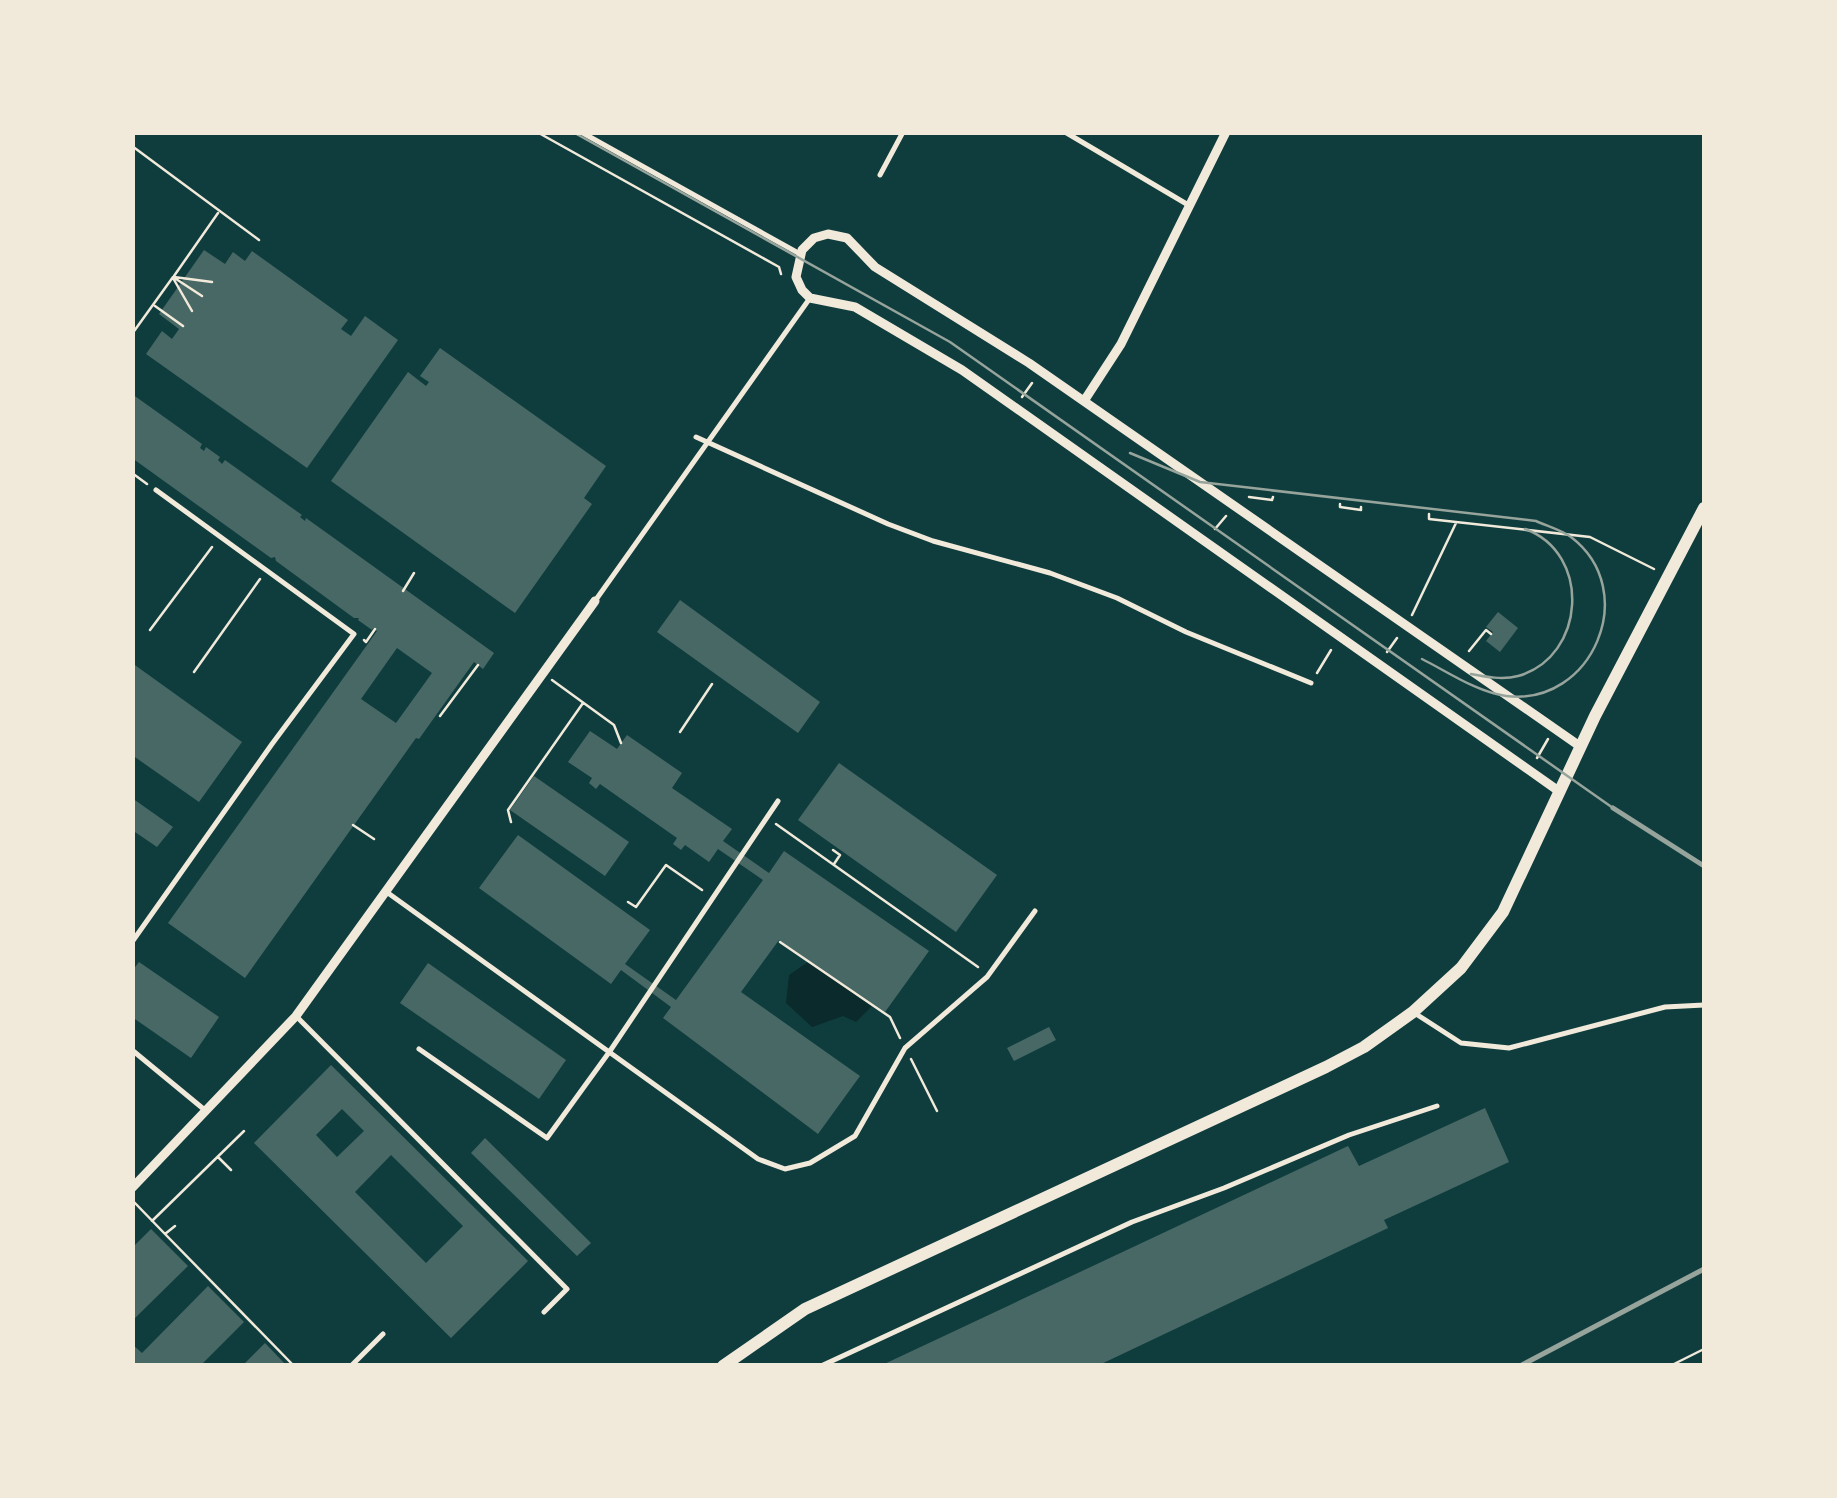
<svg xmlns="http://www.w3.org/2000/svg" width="1837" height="1498" font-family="Helvetica,sans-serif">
	<rect width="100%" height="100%" fill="#0f3d3e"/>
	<!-- water -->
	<path fill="#0a2a2b" d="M808,962L872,1006L856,1022L843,1016L812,1027L786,1003L789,975Z"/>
	<!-- building -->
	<path fill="#486865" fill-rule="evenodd" d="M204,250L225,264L233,252L245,261L252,251L348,320L341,329L351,336L365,316L398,340L307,468L146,354L162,331L172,339L179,329L159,314Z
		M440,348L606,466L584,498L592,504L515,613L331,481L408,372L426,386L429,382L420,376Z
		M132,394L202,444L200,448L204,451L206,447L220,457L218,460L222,464L225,460L302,515L300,517L305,521L306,518L494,653L483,669L474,662L419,739L416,738L245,978L168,923L377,631L373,628L372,630L358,620L359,618H354L276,561L275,557L271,558L132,458ZM397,648L432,673L396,723L361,699Z
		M680,600L820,702L798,733L657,632Z
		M1498,612L1518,628L1500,652L1486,641L1493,632L1486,627Z
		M132,663L242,742L199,802L132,755Z
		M590,731L617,749L627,735L682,773L672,788L732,829L723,841L769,873L784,851L929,951L885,1012L779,940L741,992L860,1076L818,1134L663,1018L671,1007L621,970L611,984L479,888L518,835L650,930L625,964L676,1000L763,880L718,849L709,862L685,845L681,850L673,844L677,838L600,784L596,789L589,783L592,778L568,762Z
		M839,763L997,875L956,932L798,820Z
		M534,776L629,842L605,876L510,810Z
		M132,798L173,827L157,847L132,830Z
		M139,962L219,1017L191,1058L132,1017V971Z
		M428,963L566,1060L539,1099L400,1003Z
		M1049,1027L1056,1040L1014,1061L1007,1048Z
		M331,1065L528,1261L451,1338L254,1143ZM342,1109L364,1131L337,1157L316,1135ZM391,1155L463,1226L426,1263L355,1192Z
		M1485,1108L1509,1162L1384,1220L1388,1228L1097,1366H880L1348,1146L1359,1166Z
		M485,1138L591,1243L577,1256L471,1153Z
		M151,1229L188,1266L132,1321V1248Z
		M208,1286L244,1322L200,1366H132V1344L142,1353Z
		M265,1343L287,1366H242Z"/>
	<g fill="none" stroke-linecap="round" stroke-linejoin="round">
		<!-- path -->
		<path stroke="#f1e9da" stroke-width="2.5" d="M537,132L779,267L781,274
			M132,146L259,240
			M174,276L218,213
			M174,277L212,282
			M173,278L192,311
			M155,306L183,326
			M132,334L173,277L202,296
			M132,374L133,375
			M1022,397L1032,383
			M132,473L147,484
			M1249,497L1272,500L1273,497
			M1340,504V507L1361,510V507
			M1429,514V519L1590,537L1654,569
			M1215,529L1226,516
			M403,591L414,573
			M1412,615L1456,523
			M150,630L212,547
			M364,640L366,642L375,629
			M1469,651L1486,630L1491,634
			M1387,652L1397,638
			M194,672L260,579
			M1317,673L1331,650
			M552,680L614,725L621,743
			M440,716L478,665
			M680,732L712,684
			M1537,758L1548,739
			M511,822L508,810L583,703
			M776,824L978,967
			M353,825L374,839
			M833,850L840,855L834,864
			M628,902L636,907L666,865L702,890
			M780,942L890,1017L900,1038
			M911,1059L937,1111
			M219,1158L231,1170
			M133,1201L165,1234L175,1226
			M152,1221L244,1131
			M165,1234L294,1366
			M1670,1366L1704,1349"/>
		<!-- service -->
		<path stroke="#f1e9da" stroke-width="5" d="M581,132L800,254
			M1065,132L1190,206
			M880,175L903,132
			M696,437L888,524L933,541L1050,573L1117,598L1186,632L1311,683
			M595,601L810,298
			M388,893L758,1159L785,1169L810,1163L855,1136L905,1048L987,977L1035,911
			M132,942L272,744L354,634L156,490
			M1416,1014L1461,1043L1509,1048L1665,1007L1704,1005
			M296,1016L567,1289L544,1312
			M419,1049L547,1138L610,1051L778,801
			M132,1050L206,1111
			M351,1366L383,1334
			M821,1366L1132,1222L1224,1188L1349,1135L1437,1106"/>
		<!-- minor -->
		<path stroke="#f1e9da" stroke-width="9" d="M1084,401L1121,344L1226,132
			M1560,792L962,370L855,307L810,298L802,290L796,277L802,250L814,238L828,234L847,238L875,267L1029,363L1581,747
			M132,1188L296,1016L595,601"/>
		<!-- secondary -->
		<path stroke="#f1e9da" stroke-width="12" d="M723,1366L805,1309L1326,1067L1364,1047L1413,1012L1461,968L1503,912L1595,716L1704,508"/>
		<!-- tram -->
		<path stroke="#97a49c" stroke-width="2.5" d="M573,132L950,342L1613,808
			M1130,453L1200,482L1536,521C1547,526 1561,530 1571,537C1642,591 1592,707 1506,696C1477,692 1448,672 1422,659
			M1471,674C1486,677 1503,680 1518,676C1586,657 1592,553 1525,529"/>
		<!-- rail -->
		<path stroke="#97a49c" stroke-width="5" d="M1613,808L1704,866
			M1520,1366L1704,1269"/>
	</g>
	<!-- border -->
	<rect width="1837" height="1498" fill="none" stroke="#f1e9da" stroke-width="270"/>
</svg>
